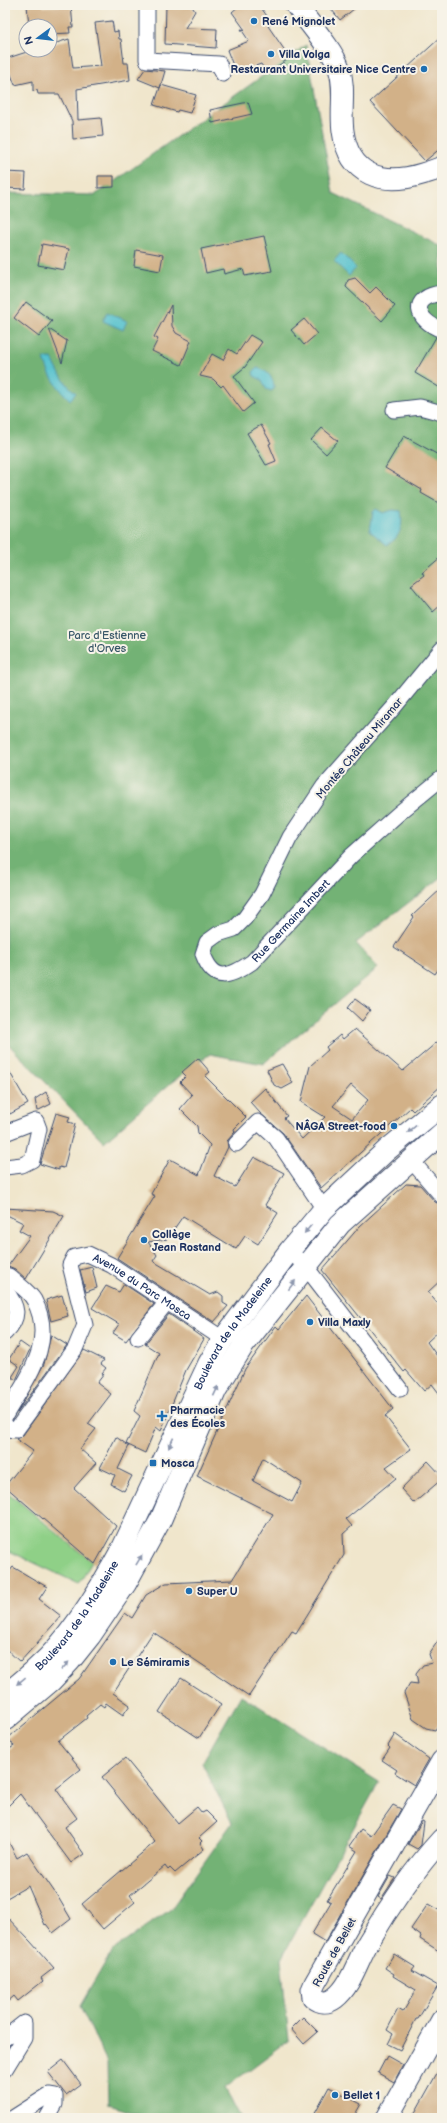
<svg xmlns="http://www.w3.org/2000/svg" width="447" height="2123" font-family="'Balsamiq Sans',sans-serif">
	<rect width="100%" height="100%" fill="#f7f3e8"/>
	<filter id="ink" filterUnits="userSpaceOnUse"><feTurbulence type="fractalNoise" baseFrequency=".025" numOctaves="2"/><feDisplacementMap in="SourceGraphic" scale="8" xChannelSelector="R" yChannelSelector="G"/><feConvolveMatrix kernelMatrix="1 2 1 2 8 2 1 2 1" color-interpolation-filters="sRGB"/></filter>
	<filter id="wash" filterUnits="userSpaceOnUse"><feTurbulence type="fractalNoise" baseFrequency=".012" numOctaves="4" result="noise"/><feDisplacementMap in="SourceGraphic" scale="16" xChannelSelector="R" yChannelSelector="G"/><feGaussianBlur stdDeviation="0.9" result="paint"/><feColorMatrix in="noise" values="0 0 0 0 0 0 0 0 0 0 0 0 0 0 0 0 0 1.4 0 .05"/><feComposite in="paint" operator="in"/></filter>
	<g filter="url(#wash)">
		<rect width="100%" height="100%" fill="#f0e6cc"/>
		<!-- green -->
		<path fill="#8fd087" stroke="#558072" d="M5,1490L92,1562L79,1584L5,1549Z"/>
		<!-- forest -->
		<path fill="#73b274" stroke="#477069" d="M306,45L333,193L442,246V877L356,943L378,968L263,1064L210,1054L172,1082L104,1142L5,1041V193L95,195Z
			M241,1695L379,1782L281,1959L289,2040L225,2088L241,2118H151L108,2105L107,2062L80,2006L112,1951L171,1909L232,1823L202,1763Z"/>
		<!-- water -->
		<path fill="#54c1cd" stroke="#387896" d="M341,253L356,268L349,276L334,261Z
			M107,312L127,321L123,330L103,321Z
			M52,358C58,372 64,383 76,393L70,400C57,387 49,376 44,359Z
			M257,368C267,369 275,380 274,389L271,391L266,389L262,380L254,376L253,372Z
			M376,509L383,513L393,510L401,511C403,526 401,537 387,545L370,531L373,512Z"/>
		<g id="blocks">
			<!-- building -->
			<path fill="#d2b188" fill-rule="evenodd" d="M27,5H43V7L71,5L73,27H69L70,33L50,34V26H29Z
				M166,5H191L195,11L185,28L217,29L216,48L165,44Z
				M240,5H259L272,23L268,26L290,58L267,73L261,64L236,73L227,50L249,41L241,29L245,30L232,12Z
				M328,5H359L340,20Z
				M112,21L114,32L118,31L119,39H121L124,63H128L130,80L77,89L78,120L101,118L103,136L73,139L72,121L59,94H38L37,90L33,91V81L15,85L5,59L33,50H50V45L69,39L73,68L101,66L95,23Z
				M442,36V147L425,161L370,102Z
				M145,69L165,71L160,88L138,79Z
				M161,85L196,95L190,113L178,110L177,112L154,105Z
				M248,102L252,114L212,123L210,110Z
				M5,172L26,173L25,189L5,188Z
				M98,176H114V187L98,188Z
				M264,236L272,271L245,276L243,269L224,274L223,269L206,273L201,249Z
				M42,244L69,249L64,270L38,265Z
				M136,250L163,255L160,271L134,266Z
				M355,278L370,293L376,287L395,306L382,321L346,287L348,280Z
				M26,302L52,321L39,337L14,318Z
				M171,305L172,326L176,333L191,341L181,365L152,351L158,339L154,337Z
				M304,319L317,334L304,345L291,330Z
				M49,329L67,341L62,363Z
				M250,335L262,342L245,367L234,376L254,403L243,412L223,385L221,387L213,379L200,376L212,354L223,360L229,349L237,354Z
				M436,337L442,339V389L415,373Z
				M261,425L271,443L269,444L276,461L266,465L247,433Z
				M322,428L338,441L326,454L311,440Z
				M404,436L442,457V505L421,493L422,490L385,468Z
				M442,555V604L433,612L411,585L424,575L422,572Z
				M442,888V964L435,974L394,947L414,917L412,916Z
				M355,999L370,1010L362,1021L348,1008Z
				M355,1029L403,1071L442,1038V1085L413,1111L410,1108L321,1188L283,1133L260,1113L250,1102L265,1088L287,1116L284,1118L302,1139L325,1117L301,1102L310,1066L328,1050L326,1047L340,1035L343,1039ZM351,1085L368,1100L352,1119L333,1106Z
				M198,1058L210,1072L205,1076L246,1117L234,1129L235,1132L227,1141L228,1147L214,1176L235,1187L254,1157L284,1173L265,1205L278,1213L258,1244L245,1236L236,1249L183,1216L167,1239L148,1242L157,1255L153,1261L210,1295L218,1292L223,1296V1303L228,1306L214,1322L117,1258L155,1196L151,1194L170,1159L199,1175L210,1145L198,1133L197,1126L180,1109L192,1095L180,1082L186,1076L182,1072Z
				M5,1064L28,1104L10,1114L5,1105Z
				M282,1064L293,1083L282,1089L274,1085L267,1070Z
				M46,1092L51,1104L37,1111L35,1099Z
				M56,1113L70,1117L68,1122L75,1124L64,1168L59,1167V1170L40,1164Z
				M406,1184L420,1185L435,1202L442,1205V1279L428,1292L442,1309V1328L427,1342L442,1363V1397L432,1384L424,1391L406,1370L404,1372L322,1270L360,1226Z
				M5,1208L53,1211L64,1216L26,1279L15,1269L8,1266L30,1236L19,1230L23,1223L5,1214Z
				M92,1267L97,1288L86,1292L80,1270Z
				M124,1284L154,1304L126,1341L113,1333L119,1324L92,1308L106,1286L119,1292Z
				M62,1295L68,1316L51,1321L46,1300Z
				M306,1296L393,1409L385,1416L411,1449L386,1467L396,1478L346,1519L352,1526L343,1534L344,1555L296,1633L292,1631L249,1696L153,1632L113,1693L130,1705L123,1715L106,1703L104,1707L100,1704L86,1716L87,1718L58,1741L81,1769L56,1789L77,1818L65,1827L84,1854L71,1863L20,1794L5,1809V1752L14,1746L8,1738L79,1679L125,1613L132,1618L146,1595L166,1583L232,1580L273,1514L197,1476L245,1369L276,1326L279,1329ZM263,1458L302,1483L292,1502L253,1481Z
				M169,1314L204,1339L186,1370L161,1431L156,1427L145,1453L126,1444L140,1416L134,1411L159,1353L145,1344Z
				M51,1335L67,1345L17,1413L44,1364Z
				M20,1342L30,1349L16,1380L12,1377L19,1366L9,1359Z
				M84,1350L104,1360L101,1364L106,1368L102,1373L104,1374L97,1383L111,1394L88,1424L96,1429L80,1449L96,1463L74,1488L116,1526L95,1564L5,1486L33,1451L16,1439L23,1435Z
				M116,1437L129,1446L118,1469L132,1476L124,1491L111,1484L115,1475L100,1468Z
				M428,1461L442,1476V1479L414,1503L401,1489Z
				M13,1567L47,1587L39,1599L61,1616L20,1662L5,1648V1577Z
				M442,1635V1719L435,1730L426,1728L413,1719L404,1693L410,1683L418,1684L416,1674L423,1665L432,1663L429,1654Z
				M181,1678L221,1704L199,1738L159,1712Z
				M395,1734L429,1759L414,1785L395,1773L397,1770L382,1760L390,1748L388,1746Z
				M125,1758L178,1823L197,1807L202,1813L206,1811L217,1822L199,1838L202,1841L200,1843L204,1849L175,1873L170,1868L168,1870L165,1866L130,1895L135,1902L103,1929L82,1904L155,1842L102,1777Z
				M393,1805L401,1809L325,1942L312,1934L331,1902L327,1900L357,1851L349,1846L361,1829L371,1836Z
				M422,1821L424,1822L421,1845L417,1849L408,1844Z
				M5,1835L17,1858L27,1852L58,1897L71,1919L53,1933L46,1924L45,1925L28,1886L5,1899Z
				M390,1876L395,1878L381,1899L378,1897Z
				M428,1904L442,1912V1953L420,1939L421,1936L411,1929Z
				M5,1915L30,1941L54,1968L41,1978L43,1981L18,2001L14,1996L5,2004Z
				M394,1954L415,1967L412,1971L438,1986L418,2019H416L400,2050L388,2044L393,2034L387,2030L398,2009L403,2012L416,1990L393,1976L394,1974L385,1968Z
				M303,2017L318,2032L304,2044L291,2029Z
				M387,2056L403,2065L394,2082L378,2073Z
				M63,2060L81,2084L66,2095L48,2072Z
				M442,2064V2118H412L431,2084Z
				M329,2087L361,2104L353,2118H312Z"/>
		</g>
	</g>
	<g filter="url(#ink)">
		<use href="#blocks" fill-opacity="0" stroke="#3b4a6e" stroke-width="1"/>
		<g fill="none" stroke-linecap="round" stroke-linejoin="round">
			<defs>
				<g id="street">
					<path d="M147,5V60L219,64L223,74"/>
					<path d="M442,293C409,297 415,320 442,330"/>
					<path d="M394,410L420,407L442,413"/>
					<path id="s1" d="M442,649L395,706L324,786L290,837L262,894L245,918L234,929L218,934L207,942L203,954C214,984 230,977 252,962L351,856L398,814L442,778"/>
					<path d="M5,1133L36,1121L39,1129L32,1160L22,1165L5,1167"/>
					<path d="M236,1144L258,1122L276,1138L324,1209"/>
					<path d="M411,1160L442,1196"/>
					<path d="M290,1250L306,1267L400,1389"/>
					<path d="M5,1275L9,1276C16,1283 29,1291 34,1300C57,1343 26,1379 5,1416"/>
					<path d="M5,1290C18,1306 21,1317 5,1333"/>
					<path d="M138,1338L167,1302"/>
					<path id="s2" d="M5,1424L7,1429L16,1430L75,1349L85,1325L70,1265L74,1257L88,1254L111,1265L223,1339"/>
					<path d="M5,2038L24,2023V2038L5,2069"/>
					<path d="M13,2118L49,2095L55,2096V2104L47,2118"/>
				</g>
				<g id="secondary">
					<path d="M296,5C308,22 333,50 339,68C346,89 340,109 343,131C349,176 383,186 422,174C429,172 436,170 442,167"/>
					<path id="s3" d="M5,1695C16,1686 28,1677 38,1667C71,1638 102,1586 123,1547L209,1363L223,1339L290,1250L324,1209L387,1150L442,1105"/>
					<path d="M5,1720L51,1681L70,1661L90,1636L126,1583L161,1519L216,1390L243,1346L340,1224L442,1133"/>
					<path d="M442,1761L315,1983L312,1990L313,1997C320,2003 327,2004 335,1998C352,1985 358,1958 369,1941C388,1908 416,1867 442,1839"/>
					<path d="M387,2118L442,2020"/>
				</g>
			</defs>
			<!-- street casing -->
			<use href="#street" stroke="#3b4a6e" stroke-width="17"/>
			<!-- secondary casing -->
			<use href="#secondary" stroke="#3b4a6e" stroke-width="23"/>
			<!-- street -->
			<use href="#street" stroke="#fff" stroke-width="15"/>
			<!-- secondary -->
			<use href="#secondary" stroke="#fff" stroke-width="21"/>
		</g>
		<!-- one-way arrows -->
		<defs><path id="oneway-solid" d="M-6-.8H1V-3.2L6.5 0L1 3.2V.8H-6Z"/></defs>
		<g fill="#8d97ae">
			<use href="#oneway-solid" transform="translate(412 1129) rotate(140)"/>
			<use href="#oneway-solid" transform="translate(308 1229) rotate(130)"/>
			<use href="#oneway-solid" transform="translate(292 1285) rotate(-53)"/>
			<use href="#oneway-solid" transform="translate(216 1391) rotate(-65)"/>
			<use href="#oneway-solid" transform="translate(171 1443) rotate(115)"/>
			<use href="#oneway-solid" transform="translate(139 1560) rotate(-59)"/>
			<use href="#oneway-solid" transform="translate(65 1666) rotate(-47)"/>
			<use href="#oneway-solid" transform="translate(21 1681) rotate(141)"/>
		</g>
	</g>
	<!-- markers -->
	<g fill="#1f6fb2" stroke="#f7f3e8" stroke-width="1.5">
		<circle cx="254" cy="21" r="4"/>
		<circle cx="271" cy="54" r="4"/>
		<circle cx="424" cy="69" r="4"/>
		<circle cx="394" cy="1126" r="4"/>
		<circle cx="144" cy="1240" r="4"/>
		<circle cx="310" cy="1322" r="4"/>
		<path d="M160 1410h4v4h4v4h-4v4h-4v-4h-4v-4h4z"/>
		<rect x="149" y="1459" width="8" height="8" rx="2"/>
		<circle cx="189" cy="1591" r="4"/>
		<circle cx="113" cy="1662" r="4"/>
		<circle cx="335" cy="2095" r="4"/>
	</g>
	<g text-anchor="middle" stroke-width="4" stroke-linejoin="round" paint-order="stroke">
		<!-- poi labels -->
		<g font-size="11" font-weight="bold" fill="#1b2f5e" stroke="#f7f3e8" text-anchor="start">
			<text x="262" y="25">René Mignolet</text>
			<text x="279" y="58">Villa Volga</text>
			<text x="416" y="73" text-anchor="end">Restaurant Universitaire Nice Centre</text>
			<text x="386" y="1130" text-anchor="end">NÂGA Street-food</text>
			<text x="152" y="1238">Collège<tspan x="152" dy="13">Jean Rostand</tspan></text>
			<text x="318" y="1326">Villa Maxly</text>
			<text x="170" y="1414">Pharmacie<tspan x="170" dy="13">des Écoles</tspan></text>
			<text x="161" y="1467">Mosca</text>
			<text x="197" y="1595">Super U</text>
			<text x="121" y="1666">Le Sémiramis</text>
			<text x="343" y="2099">Bellet 1</text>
		</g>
		<!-- park labels -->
		<g font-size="11" fill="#385768" stroke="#f7f3e8">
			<text x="107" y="639">Parc d'Estienne<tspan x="107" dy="13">d'Orves</tspan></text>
		</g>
		<!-- street labels -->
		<g font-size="11" fill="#1b2f5e" stroke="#f7f3e8">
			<text transform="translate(359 748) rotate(-50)" y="4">Montée Château Miramar</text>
			<text dy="4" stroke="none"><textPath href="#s1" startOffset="513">Rue Germaine Imbert</textPath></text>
			<text dy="4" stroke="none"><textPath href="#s2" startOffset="289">Avenue du Parc Mosca</textPath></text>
			<text dy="4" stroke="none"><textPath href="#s3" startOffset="432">Boulevard de la Madeleine</textPath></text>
			<text dy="4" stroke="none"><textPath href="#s3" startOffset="108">Boulevard de la Madeleine</textPath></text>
			<text transform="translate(334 1952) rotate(-61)" y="4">Route de Bellet</text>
		</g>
	</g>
	<!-- margin -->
	<rect width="447" height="2123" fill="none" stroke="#f7f3e8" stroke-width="20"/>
	<!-- north arrow -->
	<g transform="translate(38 38) rotate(255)"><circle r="19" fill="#f7f3e8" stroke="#9fa5b1"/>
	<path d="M0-3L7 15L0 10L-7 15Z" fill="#1f6fb2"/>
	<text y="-6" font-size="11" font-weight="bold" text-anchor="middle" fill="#1b2f5e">N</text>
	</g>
</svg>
